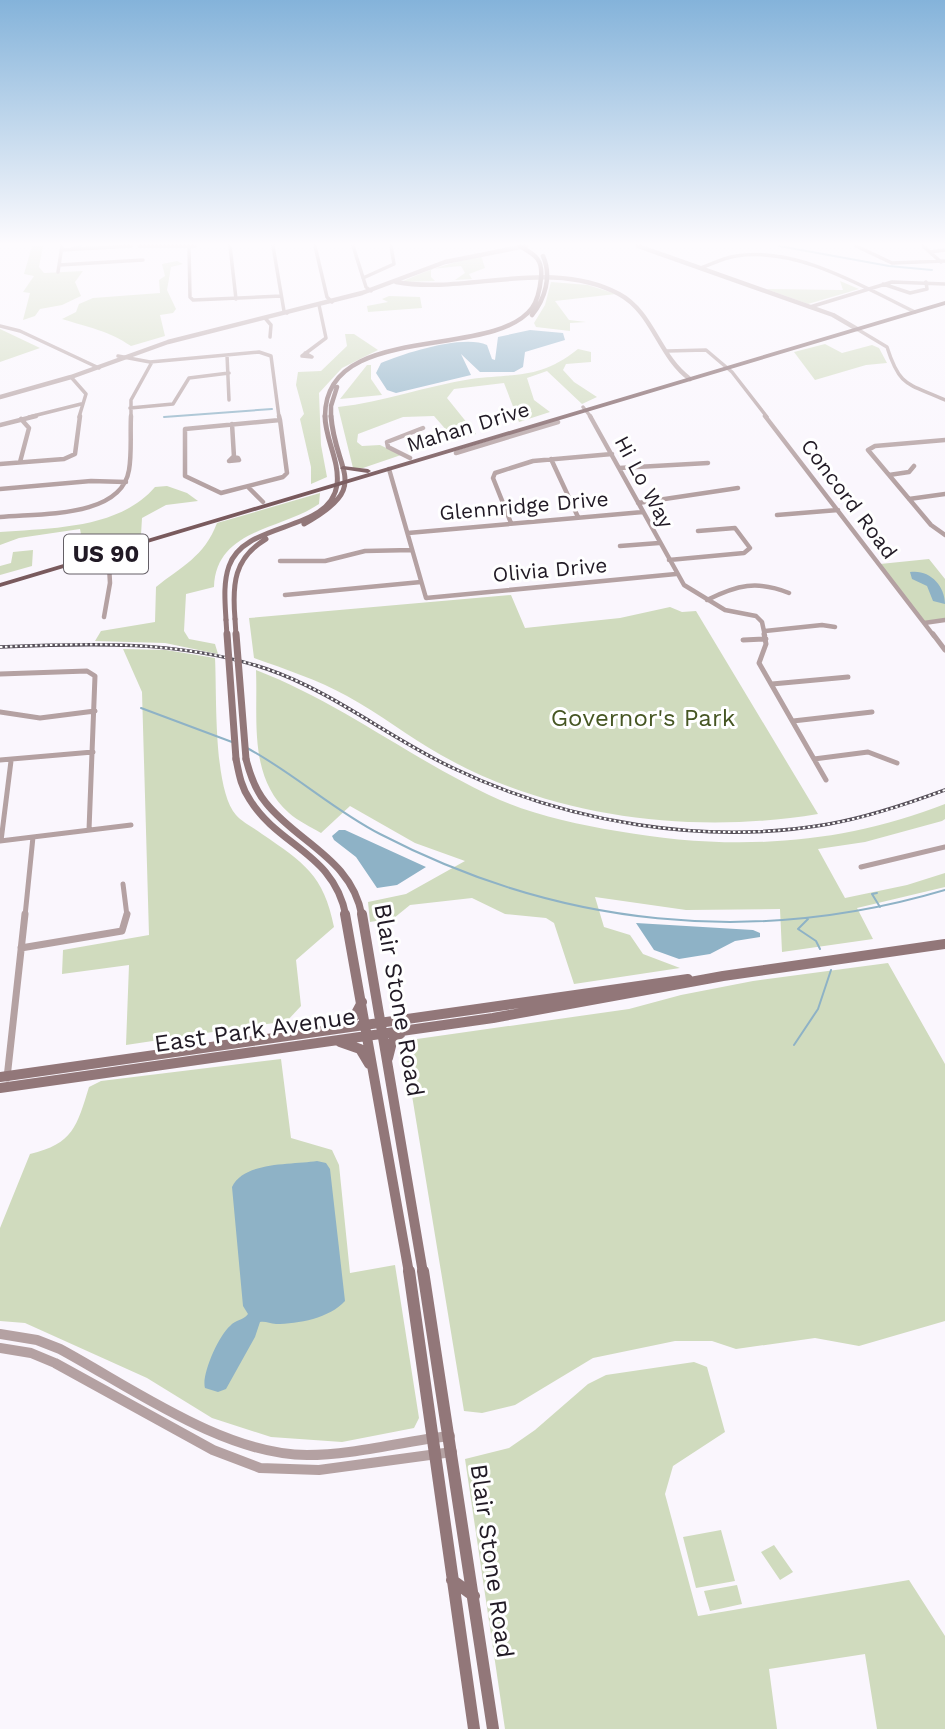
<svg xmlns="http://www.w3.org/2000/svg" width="945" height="1729" font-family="'Work Sans',sans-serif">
	<rect width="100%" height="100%" fill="#faf6fd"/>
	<!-- green -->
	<path fill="#d0dbbe" d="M32,246H43L39,267L44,273L83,271L75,282L81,296L62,305L40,309L35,316L23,320L30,293L23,292L34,276L24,274Z
		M481,256L485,268L469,274L472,279L455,280L465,273L461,266L431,269V277L435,281L401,282C427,270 453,262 481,256Z
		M177,261L183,264L171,267L167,290L176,309L173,313L160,315L165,336L131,346C107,330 90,328 62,319L76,312L79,304L93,298L160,293L159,280L165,276L162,264Z
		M840,281L859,289L808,304L766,289L843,290Z
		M551,282L588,285L616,294L555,301L569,320L586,322L570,323V331L536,327L534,323L545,305Z
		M389,296L420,297L422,308L368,312L367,306L388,302L382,299Z
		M0,329L40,348L0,362Z
		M345,334H354L378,350L342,368L319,393L321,445L327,477L311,484V467L300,419L304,414L296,385L298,372L321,371L347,346Z
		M825,344L842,353L872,345L879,348L887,363L866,365L815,380L794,352Z
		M578,349L591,352V362L566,364L563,370L574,382L597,397L582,404L547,371L527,378L534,400L550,412L519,422L504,383L454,389L447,398L476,434L455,440L434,416L403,417L358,434L357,442L362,446L380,445L401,455L363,468H353L338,407C384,402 426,386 471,379C516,373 539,380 578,349Z
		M367,365H371V379L382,395L340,399Z
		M167,486L187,493L198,501L166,505L142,518L141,535L84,551L80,529L19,538L0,545V532C52,528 119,529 155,487Z
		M320,493L319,504C281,530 216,529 214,587L186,594L184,631L189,639L215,644L218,654L165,643L95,641L101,631L155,622L156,587C182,566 204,557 217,523Z
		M33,550L32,566L0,575V566L11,563L13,552Z
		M929,559L945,579V619L924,622L880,564Z
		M511,595L525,628L620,618L670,607L682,612L696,611L818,814C693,835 552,818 441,755C409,737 380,714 347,696C318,680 285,669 254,658L249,618Z
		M123,649L166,650L215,658C217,695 213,789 236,815C242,822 254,828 262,834C303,862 324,875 334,927L296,960L301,1006L287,1021L126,1045L129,965L62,974L63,950L149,935L142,692Z
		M256,670C339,702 409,757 489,795C529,814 574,824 617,831C729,851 838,846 945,804V819L942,821L865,842L818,849L845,898L907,885L945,873V887L857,908L873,939L782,952L780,909L686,910L595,897L604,927L630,935L643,954L680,968L574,984L554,923L546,918L505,914L472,898L410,905L394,918L370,922L368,902L406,894L465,861L415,843L350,806L321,833C311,827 298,821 289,813C248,777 258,719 256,670Z
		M888,963L945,1064V1321L859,1346L815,1338L736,1349L712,1341H675L593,1358L515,1405L482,1413L464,1411L403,1041L629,1009L681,995L753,981Z
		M281,1059L291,1138L332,1150L339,1165L350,1273L395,1265L419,1418L414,1428L342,1442L271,1437L212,1418L147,1378L25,1323L0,1321V1228L30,1154C73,1144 77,1126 89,1087L101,1081Z
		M694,1362L707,1367L725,1432L673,1466L665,1494L698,1616L909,1580L945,1636V1729H877L865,1654L769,1669L777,1729H505L465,1459L509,1448L535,1430L588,1384L606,1375Z
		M721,1530L735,1581L696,1588L683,1537Z
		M774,1545L793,1572L780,1580L761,1552Z
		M737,1585L742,1604L710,1611L704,1591Z"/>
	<!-- water -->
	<path fill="#8eb2c6" d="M530,330L563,333L565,340L525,352L523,367L514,372H480L461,354L471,375L396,393L387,390L376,373L381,363C404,353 464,334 487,345L492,359L495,360L498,337Z
		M910,572C929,569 945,585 945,604L933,601L927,586L912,579Z
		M339,830H345L426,867L397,885L377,888L356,857L334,840L332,836Z
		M636,923L753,930L760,933V937L735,941L710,954L679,959L654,950Z
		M317,1161L326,1163L330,1169L345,1301C330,1318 298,1324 276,1324C270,1324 266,1321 260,1322L255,1337L226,1389L218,1392L205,1388C201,1375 219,1335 230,1326C236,1319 243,1321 248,1314L243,1306L232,1187C244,1161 293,1165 317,1161Z"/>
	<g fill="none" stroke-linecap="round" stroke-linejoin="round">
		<!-- stream -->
		<path stroke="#8eb2c6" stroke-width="2" d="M779,246L889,266L932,270
			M73,248L81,246
			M164,417L272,409
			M141,708L232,742
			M247,748C294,773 333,810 380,834C559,927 753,947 945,890
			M877,893L872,894L880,907
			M808,919L798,929L816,941L820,949
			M794,1045L818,1009L831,970"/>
		<!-- minor-far3 -->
		<path stroke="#b4a1a2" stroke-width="3.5" d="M139,246H195
			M189,246L190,297L193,300L281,296
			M230,246L236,299
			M273,246L284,311L287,313
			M315,246L327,297L332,302
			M353,246L366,287L371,291
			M856,246L892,263L945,261
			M923,246L941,262
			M61,250L131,246
			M930,252L945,250
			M59,265L143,260
			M700,268C712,264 723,258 736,256C797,246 863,287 915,312
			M58,272L62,246
			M363,278L394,264L391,246
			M883,284L910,293L927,289L926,282
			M810,307L892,282L945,284
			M265,318L271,325L270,337
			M0,326L20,331L99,368
			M857,329L887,347C900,388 908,383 945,400
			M667,351L706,350L732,372L767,417
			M305,353L312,357L302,356L326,338L319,305
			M227,355L229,400
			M118,356L150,362L259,352L271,356L279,417
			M71,377L86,394L79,417
			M583,407L591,417
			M130,408L173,404L189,378L229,373
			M29,417L81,404
			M131,417V400L152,362"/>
		<!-- minor-far2 -->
		<path stroke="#b4a1a2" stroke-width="4.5" d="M279,416L280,420
			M590,416L684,585L725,610L756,616L762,622L765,636
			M765,416L934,636
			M280,420L287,473L283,477L221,493L185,476V429Z
			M232,424L234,457
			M0,425L36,416
			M945,440L875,446L868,450L931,525L945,535
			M456,453L558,422
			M233,457L238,458L239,460L229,461Z
			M410,458L388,447L387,442L423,428
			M551,459L578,517
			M20,462L29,428L21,419
			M0,464L64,459L75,454L80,416
			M619,468L708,463
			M389,469L426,598L676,574
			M889,475L909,472L914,466
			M248,487L263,502
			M0,489L91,481L126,482
			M909,499L945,494
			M638,503L738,488
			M777,515L838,510
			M0,517C37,513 121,519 129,470C132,453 130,433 131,416
			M511,523L493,478L495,473L533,461L612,454
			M408,533L643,512
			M620,546L659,543
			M669,560L744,553L750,548L735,528L698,531
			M280,561H325L365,551L412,550
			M285,595L421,582
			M707,600C737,585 757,580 789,593
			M104,617L110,583L108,548
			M924,623L945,620
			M765,631L822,625L835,627"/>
		<!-- minor-far1 -->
		<path stroke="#b4a1a2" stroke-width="5" d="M764,634L766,644L759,663L826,780
			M933,634L945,650
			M743,640L766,639
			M0,674L87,671L95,676L89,830
			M772,684L848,677
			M0,712L40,718L95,711
			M793,721L872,712
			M814,759L868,752L897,763
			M0,760L93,752
			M0,841L131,825
			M1,841L11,761
			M861,867L945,847
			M123,884L127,916
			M25,916L33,837"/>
		<!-- minor -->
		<path stroke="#b4a1a2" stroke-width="7" d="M21,948L122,931L127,914
			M7,1078L25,914"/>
		<!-- tertiary-far1 -->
		<path stroke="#b4a1a2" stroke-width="4.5" d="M638,246L833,315L857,329
			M396,282C466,295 549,257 619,294C653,312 659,357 690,379
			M0,397L71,377L168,342L362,293L445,262L526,246"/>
		<!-- tertiary -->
		<path stroke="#b4a1a2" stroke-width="10" d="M0,1334L37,1340L60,1349C132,1388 225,1455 307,1455C355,1455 403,1441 450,1436
			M0,1348L31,1353L55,1363L213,1450L260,1468L319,1470L452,1452"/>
		<!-- secondary-far4 -->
		<path stroke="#927779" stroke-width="4.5" d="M532,315C545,299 552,276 543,256
			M325,417C324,320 493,361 532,308C538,300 540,288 541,278C543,259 535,255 520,246
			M331,417V406L337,387"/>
		<!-- secondary-far3 -->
		<path stroke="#927779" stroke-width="5" d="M304,524C373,486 335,473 331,416
			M235,619C232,584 234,558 266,539
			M226,620C225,602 223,583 229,566C245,520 330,533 337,485C340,461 325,439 325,416"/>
		<!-- secondary-far2 -->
		<path stroke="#927779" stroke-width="7" d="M236,759C239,774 241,787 250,800C279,847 334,853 346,916
			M246,759C250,775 255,790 266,803C298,843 352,859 362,916"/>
		<!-- secondary-far1 -->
		<path stroke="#927779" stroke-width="10" d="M345,914L409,1273
			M362,914L423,1273
			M345,1025L354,1017L362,1002
			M340,1042L360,1049L369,1064
			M388,1058L392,1042L403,1031
			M0,1077L688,979
			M0,1088L493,1018L723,976L945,944"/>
		<!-- secondary -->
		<path stroke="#927779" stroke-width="12" d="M409,1271L474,1729
			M423,1271L493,1729
			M452,1580L474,1596"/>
		<!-- primary -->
		<path fill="#795a5d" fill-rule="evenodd" d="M945,301V305L0,587V583Z
			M343,466L368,469L371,471L368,473L341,469L340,468Z"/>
		<defs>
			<path id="rail" d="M0,647C89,643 181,640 267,669C334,692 389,738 453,768C566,822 704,846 829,824C869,817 907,804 945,790"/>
		</defs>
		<!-- rail casing -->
		<use href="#rail" stroke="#57505a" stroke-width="3.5"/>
		<!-- rail -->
		<use href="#rail" stroke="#fff" stroke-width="2" stroke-dasharray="2.5" stroke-linecap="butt"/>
		<!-- secondary-bridge-far1 -->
		<path stroke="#927779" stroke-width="5" d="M235,619L236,636
			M226,620L227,636"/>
		<!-- secondary-bridge -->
		<path stroke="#927779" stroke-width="7" d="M227,634L236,759
			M236,634L246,759"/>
	</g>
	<!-- sky -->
	<linearGradient id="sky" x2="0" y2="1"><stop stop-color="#84b3da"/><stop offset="0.5" stop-color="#fdfbfe"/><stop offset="1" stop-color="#fdfbfe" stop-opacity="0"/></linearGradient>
	<rect width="945" height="488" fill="url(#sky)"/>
	<g text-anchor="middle" stroke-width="6" stroke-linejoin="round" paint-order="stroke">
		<!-- far-street labels -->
		<g font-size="21" fill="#211a25" stroke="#fff">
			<text transform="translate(468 427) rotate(-17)" y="7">Mahan Drive</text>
			<text transform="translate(644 482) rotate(62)" y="7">Hi Lo Way</text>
			<text transform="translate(849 499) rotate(53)" y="7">Concord Road</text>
			<text transform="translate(524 506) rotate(-5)" y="7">Glennridge Drive</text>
			<text transform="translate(550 570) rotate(-5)" y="7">Olivia Drive</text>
		</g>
		<!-- shield labels -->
		<rect fill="#fff" stroke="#645f66" stroke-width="2" x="64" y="534.5" width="84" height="39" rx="5"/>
		<g font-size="23" font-weight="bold" fill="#211a25">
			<text x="106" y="562">US 90</text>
		</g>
		<!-- park labels -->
		<g font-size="24" fill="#465623" stroke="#fff">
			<text x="643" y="726">Governor's Park</text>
		</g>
		<!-- street labels -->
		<g font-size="24" fill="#211a25" stroke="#fff">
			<text transform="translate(399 1000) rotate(80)" y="8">Blair Stone Road</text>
			<text transform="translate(255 1030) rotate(-8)" y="8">East Park Avenue</text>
			<text transform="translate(492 1561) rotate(82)" y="8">Blair Stone Road</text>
		</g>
	</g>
</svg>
